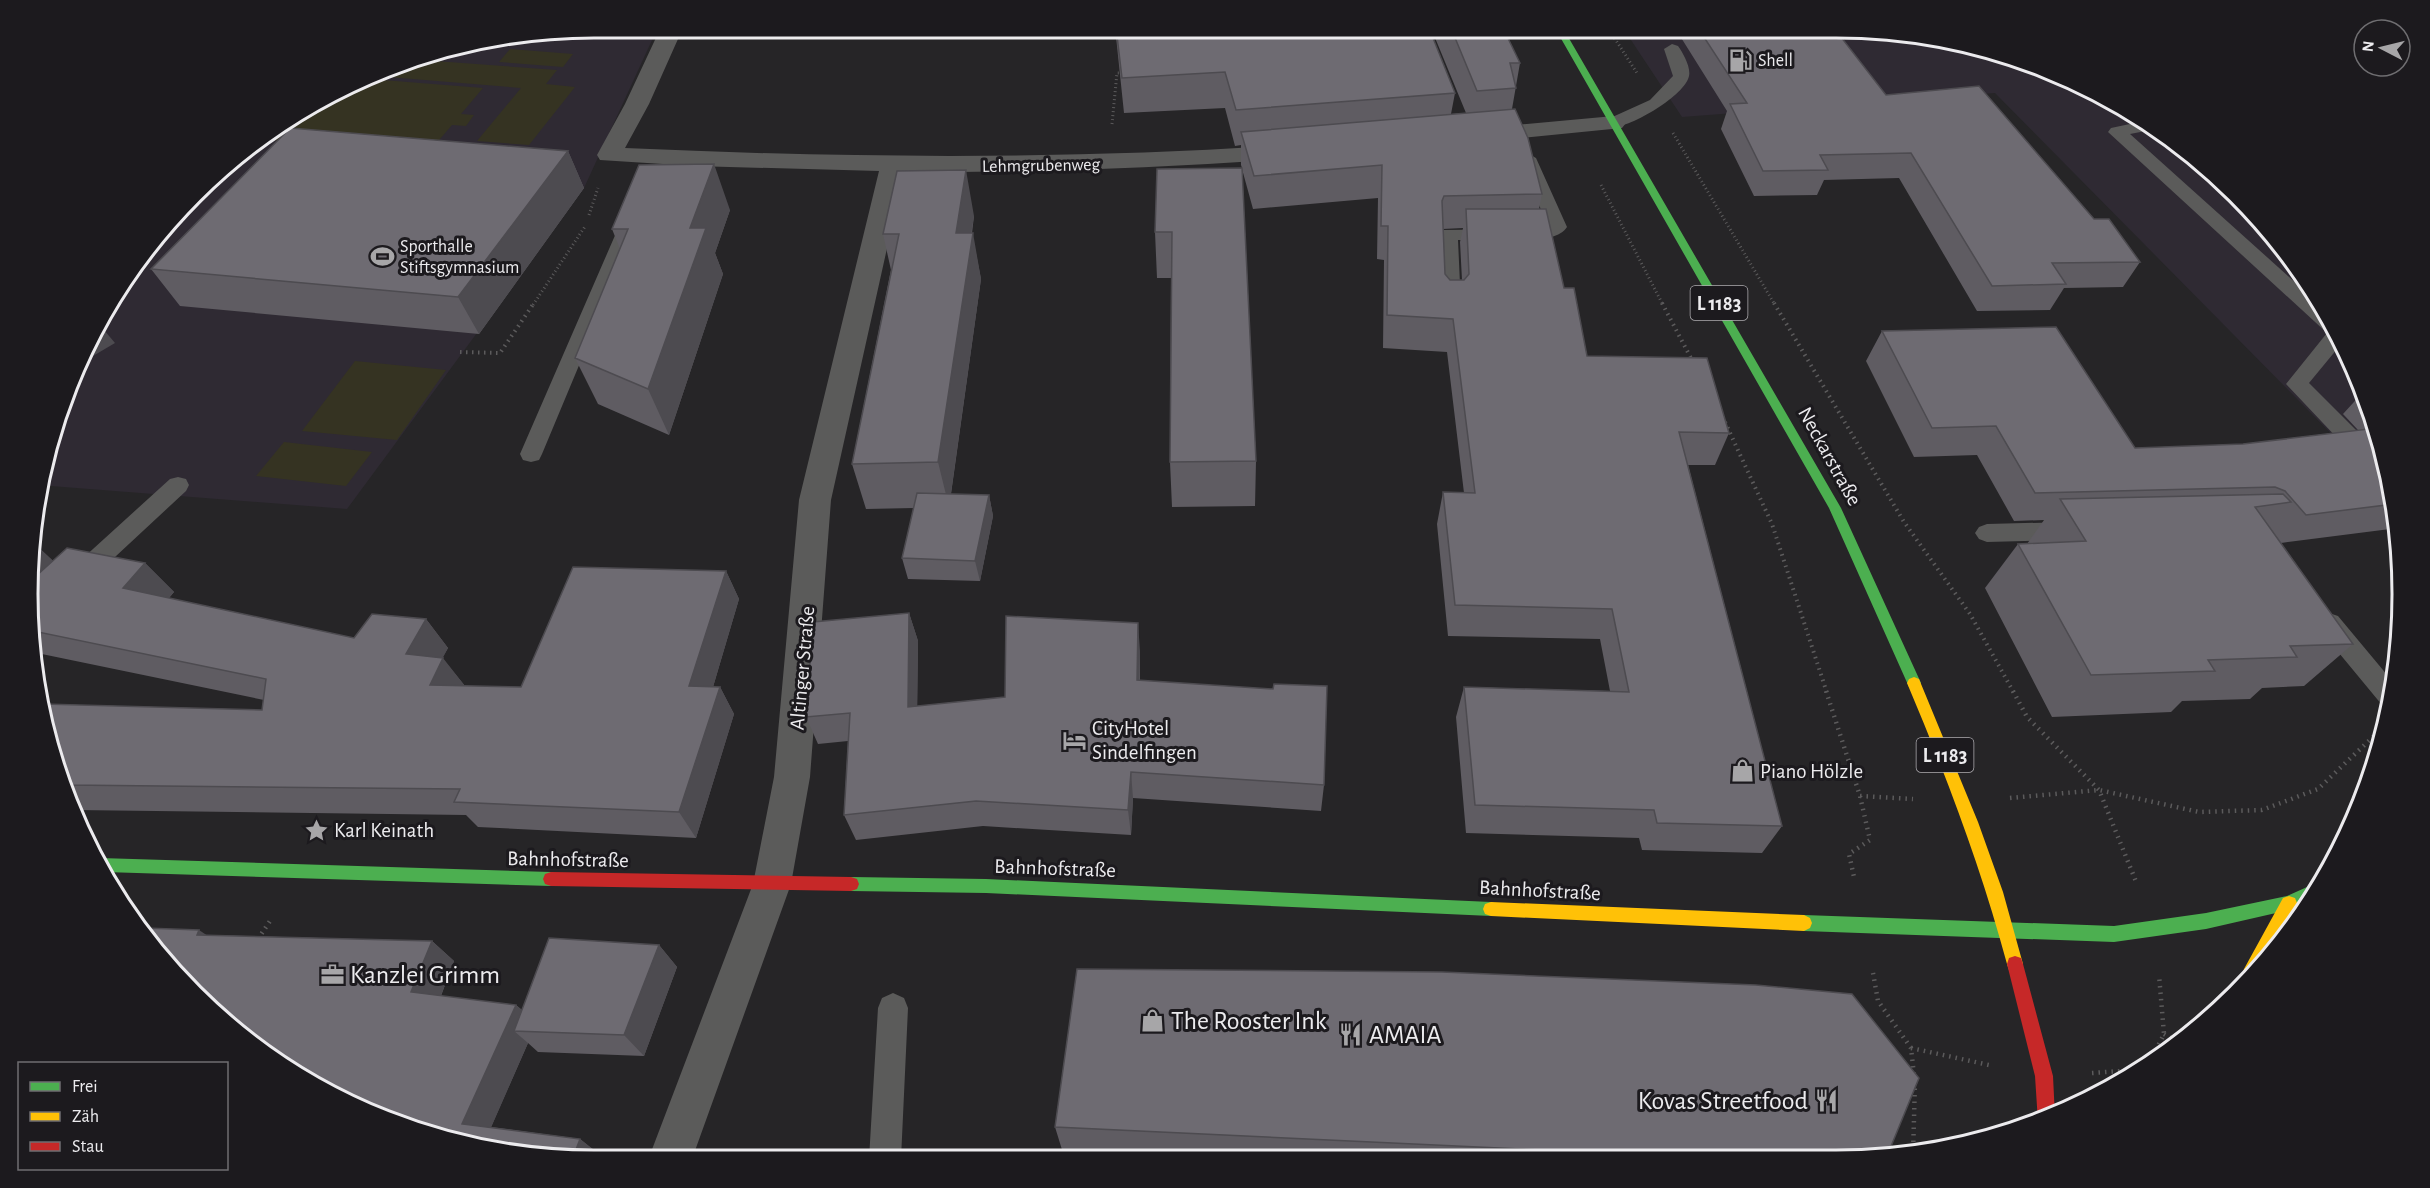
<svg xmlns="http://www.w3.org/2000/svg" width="2430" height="1188" font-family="'Alegreya Sans',sans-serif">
	<rect width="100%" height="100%" fill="#262527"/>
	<!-- built -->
	<path fill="#2f2a33" d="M594,27H658L584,188L347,509L38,485L70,377L122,279L249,144L411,57Z
		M1623,28H1873L1982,46L2086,85L2181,144L2262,220L2327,310L2373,411L2392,495L1995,93L1682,117Z"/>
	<!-- green -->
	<path fill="#353322" d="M510,49L573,54L563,67L499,62Z
		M408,59L557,70L546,84L575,87L529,145L477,141L521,88L376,76Z
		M370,79L483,88L461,114L474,115L466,126L452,125L428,153L258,139Z
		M355,361L446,370L397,440L302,431Z
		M284,442L372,452L346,486L256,476Z"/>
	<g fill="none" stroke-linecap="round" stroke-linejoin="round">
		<!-- path-far2 -->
		<path stroke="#5c5b5c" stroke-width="3" stroke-dasharray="1 3" stroke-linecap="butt" d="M1608,28L1637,73
			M1297,32L1309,28
			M1112,124L1117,73H1124
			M1673,133L1775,305
			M1601,185L1663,305
			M589,215L598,188
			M533,305L586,225"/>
		<!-- path-far1 -->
		<path stroke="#5c5b5c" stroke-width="4" stroke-dasharray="1.5 4.5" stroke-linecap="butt" d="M1662,303L1693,362
			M1774,303L1904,522L1970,614L2014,693
			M460,352L500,353L534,303
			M1725,422L1772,524L1827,693"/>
		<!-- path -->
		<path stroke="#5c5b5c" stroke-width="4.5" stroke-dasharray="1.5 5" stroke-linecap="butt" d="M1826,691L1860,796L1870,840L1849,854L1854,877
			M2013,691L2027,717L2099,790L2137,884
			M1860,796L1913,799
			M2010,798L2099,790L2199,812L2262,810L2318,789L2376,734
			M258,939L272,918
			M1873,973L1878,1001L1911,1048L1914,1075
			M2164,1034L2181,1044
			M1911,1048L1989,1065
			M2150,1062L2164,1034L2159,975
			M2092,1073L2136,1070
			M1913,1155L1915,1082"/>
		<!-- lane -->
		<path fill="#5b5b5a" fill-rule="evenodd" d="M1672,44L1678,46C1683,53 1691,67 1689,76C1685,96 1626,131 1608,127L1605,123L1608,119L1650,100L1673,76L1664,49Z
			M2144,121L2156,129L2130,134L2327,311L2342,343L2309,383L2374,448L2377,454L2374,460L2366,462L2358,460L2286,384L2327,333L2108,132L2111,128Z
			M1527,153L1536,158L1567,227C1553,249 1483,240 1458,240L1461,306L1458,311H1444L1441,306L1439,234L1441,230L1538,229L1548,225L1518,158Z
			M632,211L641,217L542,454L539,460L531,462L523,460L520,454L623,217Z
			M178,477L186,479L189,485L186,491L87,583L79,585L71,583L67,576L71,569L170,479Z
			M2069,522L2077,525L2081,531L2077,537L2069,540L1987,542L1979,539L1975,533L1979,527L1987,524Z
			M2329,613L2338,616L2393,682L2389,707L2382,705L2320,630L2317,623L2320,616Z
			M893,993L904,998L908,1008L901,1159H869L878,1008L882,998Z"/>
		<!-- street -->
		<path fill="#5b5b5a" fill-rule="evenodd" d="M661,27H1069L1071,31L1068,36L1060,38L678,39L649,104L625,148C846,158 1066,160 1287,145L1296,147L1299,152L1296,157L1287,159C1159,168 1032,173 904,172L831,500L810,777L791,884L692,1159L648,1160L753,884L774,777L799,500L879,171L694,166L600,160L597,155L625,104Z
			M1614,116L1622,118L1626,123L1622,128L1482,142L1474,140L1470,135L1474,130L1482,128Z"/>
		<!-- fast -->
		<path fill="#4caf50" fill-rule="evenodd" d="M1555,28H1563L1841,508L1921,683L1919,687L1914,689L1909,687L1829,508Z
			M100,858L551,872L557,874L559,879L557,884L551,886L105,872L96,859Z
			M851,877L986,879L1491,902L1497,904L1499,909L1497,914L1491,916L986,893L851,891L845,889L843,884L845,879Z
			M2316,883L2320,884L2309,901L2289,910L2206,929L2114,942L1804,931L1798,928L1796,923L1798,918L1804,915L2114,926L2206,913L2287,896Z"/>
		<!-- slow -->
		<path fill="#ffc107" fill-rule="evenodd" d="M1914,677L1919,679L1978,822L2003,892L2023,964L2021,970L2015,972L2009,970L2007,964C1981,867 1946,775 1907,683L1909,679Z
			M2289,896L2295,898L2297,903L2295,908L2269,956L2244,981L2242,975L2244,969L2283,898Z
			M1491,902L1804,915L1810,918L1812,923L1810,928L1804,931L1491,916L1485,914L1483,909L1485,904Z"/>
		<!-- jam -->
		<path fill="#c62828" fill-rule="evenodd" d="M551,872L851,877L857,879L859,884L857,889L851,891L551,886L545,884L543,879L545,874Z
			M2015,956L2021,958L2023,964L2053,1076L2055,1117L2038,1122L2035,1076L2007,964L2009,958Z"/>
	</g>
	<!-- wall -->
	<path fill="#5f5c62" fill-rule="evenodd" d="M1115,27L1230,28L1231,35L1337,29V28H1429L1455,93L1451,114L1466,113L1431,28H1503L1520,63L1512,109L1542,194L1539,209L1564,288L1587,356L1729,433L1715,465H1688L1782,826L1762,853L1642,850L1639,838L1466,833L1456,717L1464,687L1610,691L1600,639L1448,636L1437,524L1443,492L1464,493L1447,352L1383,348L1384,260L1377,259L1378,198L1253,209L1242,169L1256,461L1255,506L1172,507L1170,462L1171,278H1157L1155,232L1242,168L1241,165V145L1235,146L1225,108L1124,113ZM1463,228L1460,242L1462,280H1450L1445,274L1443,229Z
		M1675,28H1810L1809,30L1886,95L2094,219L2140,262L2123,287L2064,288L2050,310L1977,311L1899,178L1824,180L1817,195L1754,196L1721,129L1727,111Z
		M568,151L584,188L479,334L180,306L151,269Z
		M730,210L715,253L723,274L669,435L598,404L575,358L620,249L612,229Z
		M974,216L972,233L981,279L951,494L989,495L993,516L980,581L908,579L902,558L914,508L866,509L852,464L891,270L883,234Z
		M1882,331L2135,448L2243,444L2358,430L2343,414L2364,391L2373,411L2398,520V528L2281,543L2353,644L2304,686L2262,688L2250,699L2182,701L2171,712L2052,717L1985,588L2018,544H2027L2044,520L2014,521L1977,455L1914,457L1866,361Z
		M36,545L53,561L145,563L174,592L169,598L354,638L426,619L448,648L442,658L465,686L521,687L726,571L739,599L713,687H720L734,714L696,838L478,827L466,815L75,810L43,704L262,710L264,700L32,652Z
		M909,613L918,641L917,706L1005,697L1140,651V680L1324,785L1321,811L1133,798L1131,835L983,826L856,840L844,815L848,741L818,744L806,717Z
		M207,935L432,941L454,961L441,996L516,1005L522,1010L659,945L677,967L644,1056L538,1052L528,1043L491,1127L580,1139L600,1155L598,1160H557L448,1142Z
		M1055,1127L1887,1156L1181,1158L1063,1153Z"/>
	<!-- shaded-wall -->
	<path fill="#4d4b50" d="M1768,28H1810L1805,41L1764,48Z
		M568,151L584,188L479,334L458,297Z
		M714,164L730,210L715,253L723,274L669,435L648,389L690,228Z
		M966,170L974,216L964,279L956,233Z
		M973,233L981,279L949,507L938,462Z
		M99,324L115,343L76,366Z
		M989,495L993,516L980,581L975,561Z
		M36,545L65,572L34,600Z
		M145,563L174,592L153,616L123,588Z
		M726,571L739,599L705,714L689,686Z
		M909,613L918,641L917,733L908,707Z
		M426,619L448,648L430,682L406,654Z
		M1138,623L1140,651L1139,707L1137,680Z
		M443,658L465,686L430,685Z
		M720,687L734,714L696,838L679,812Z
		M1131,772L1133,798L1131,835L1128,810Z
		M199,930L229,950L197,935Z
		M432,941L454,961L435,1011L411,992Z
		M659,945L677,967L644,1056L624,1035Z
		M516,1005L537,1023L514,1031L528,1043L486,1139L462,1124Z
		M580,1139L600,1155L598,1160H572Z"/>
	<!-- building -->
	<path fill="#6e6b72" stroke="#4d4b50" stroke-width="1.5" d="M1116,27L1230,28L1231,35L1354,28H1429L1455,93L1236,110L1225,72L1122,78Z
		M1451,28H1503L1520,63H1510L1516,88L1477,91Z
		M1698,28H1769L1771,33L1834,28L1886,95L1979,86L2094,219H2109L2140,262L2052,263L2066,284L1992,286L1911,153L1820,155L1828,170L1763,171L1730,104L1747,103Z
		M1515,109L1528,138L1542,194L1444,196L1442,201L1445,274L1450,280H1464L1469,274L1466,209H1546L1564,288H1574L1587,356L1707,358L1729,433L1679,432L1782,826L1657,823L1654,810L1475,805L1464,687L1629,692L1612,609L1455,605L1443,492L1475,493L1453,319L1387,315L1388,226H1381L1382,165L1254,176L1241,132Z
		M290,128L568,151L458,297L151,269Z
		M714,164L690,228H706L648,389L575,358L628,229H612L639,165Z
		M1242,168L1256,461L1170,462L1172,232H1155L1157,169Z
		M966,170L956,233H973L938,462L852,464L899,234H883L897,171Z
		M2056,327L2135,448L2243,444L2377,428L2394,504L2306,515L2285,491L2275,487L2035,493L1996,426L1932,428L1882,331Z
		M917,493L989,495L975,561L902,558Z
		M2283,494L2291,502L2255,507L2353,644L2290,646L2297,657L2208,660L2215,671L2091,675L2018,544L2086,541L2060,499Z
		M67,548L145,563L123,588L354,638L372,614L426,619L406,654L443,658L430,685L521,687L573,567L726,571L689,686L720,687L679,812L454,802L460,789L67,785L43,704L262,710L266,679L33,631L35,577Z
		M909,613L908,707L1005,697L1006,616L1138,623L1137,680L1273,689L1274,684L1327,686L1324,785L1131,772L1128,810L976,801L844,815L850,713L806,717L813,622Z
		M145,928L199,930L197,935L432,941L411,992L516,1005L462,1124L580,1139L572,1160H557L448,1142L344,1103L193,995Z
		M549,938L659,945L624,1035L514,1031Z
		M1077,969L1442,972L1756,985L1852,994L1919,1078L1887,1156L1668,1157L1669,1156L1055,1127Z"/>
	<!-- icons -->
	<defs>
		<symbol id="fuel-bare" viewBox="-9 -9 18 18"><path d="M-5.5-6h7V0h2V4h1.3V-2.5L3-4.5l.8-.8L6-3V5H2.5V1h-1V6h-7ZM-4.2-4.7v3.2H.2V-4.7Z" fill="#a7a6a8" stroke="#1c1a1e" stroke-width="2.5" paint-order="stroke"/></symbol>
		<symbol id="stadium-bare" viewBox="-9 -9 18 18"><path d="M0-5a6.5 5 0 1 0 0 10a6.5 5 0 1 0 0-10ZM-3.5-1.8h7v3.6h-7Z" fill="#a7a6a8" stroke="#1c1a1e" stroke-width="2.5" paint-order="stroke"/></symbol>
		<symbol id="hotel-bare" viewBox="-9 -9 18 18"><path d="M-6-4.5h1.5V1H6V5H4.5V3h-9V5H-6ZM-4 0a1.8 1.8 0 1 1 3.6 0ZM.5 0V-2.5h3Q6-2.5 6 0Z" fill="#a7a6a8" stroke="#1c1a1e" stroke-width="2.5" paint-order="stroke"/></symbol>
		<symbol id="shop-bare" viewBox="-9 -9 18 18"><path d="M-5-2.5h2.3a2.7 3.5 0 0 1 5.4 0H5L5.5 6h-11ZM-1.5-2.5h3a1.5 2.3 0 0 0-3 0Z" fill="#a7a6a8" stroke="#1c1a1e" stroke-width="2.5" paint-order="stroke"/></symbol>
		<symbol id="sight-bare" viewBox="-9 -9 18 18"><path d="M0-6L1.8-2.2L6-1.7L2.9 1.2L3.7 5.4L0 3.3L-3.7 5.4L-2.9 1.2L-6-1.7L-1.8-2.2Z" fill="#a7a6a8" stroke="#1c1a1e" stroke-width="2.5" paint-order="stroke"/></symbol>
		<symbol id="office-bare" viewBox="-9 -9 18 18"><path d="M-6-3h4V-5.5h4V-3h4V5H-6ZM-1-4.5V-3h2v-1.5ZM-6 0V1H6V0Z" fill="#a7a6a8" stroke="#1c1a1e" stroke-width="2.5" paint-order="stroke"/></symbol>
		<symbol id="restaurant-bare" viewBox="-9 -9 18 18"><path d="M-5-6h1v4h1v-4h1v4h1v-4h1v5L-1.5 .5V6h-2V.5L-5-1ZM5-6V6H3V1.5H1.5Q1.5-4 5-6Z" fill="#a7a6a8" stroke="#1c1a1e" stroke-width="2.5" paint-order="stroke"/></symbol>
	</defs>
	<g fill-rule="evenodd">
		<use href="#fuel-bare" x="1724" y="44" width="33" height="33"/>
		<use href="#stadium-bare" x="366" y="240" width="33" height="33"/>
		<use href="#hotel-bare" x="1058" y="724" width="33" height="33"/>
		<use href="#shop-bare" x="1726" y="754" width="33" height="33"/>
		<use href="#sight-bare" x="300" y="814" width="33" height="33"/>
		<use href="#office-bare" x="316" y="958" width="33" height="33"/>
		<use href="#shop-bare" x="1136" y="1004" width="33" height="33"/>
		<use href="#restaurant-bare" x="1334" y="1018" width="33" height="33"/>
		<use href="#restaurant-bare" x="1810" y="1084" width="33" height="33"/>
	</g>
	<g text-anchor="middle" stroke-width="6" stroke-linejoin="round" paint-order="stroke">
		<!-- far-poi labels -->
		<g font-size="18" fill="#ecebee" stroke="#1c1a1e" text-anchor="start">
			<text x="1758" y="66">Shell</text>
			<text x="400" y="252">Sporthalle<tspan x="400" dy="21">Stiftsgymnasium</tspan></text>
		</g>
		<!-- far-street labels -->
		<g font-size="18" fill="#ecebee" stroke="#1c1a1e">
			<text transform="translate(1041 165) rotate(-1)" y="6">Lehmgrubenweg</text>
		</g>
		<!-- shield labels -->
		<g fill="#1c1a1e" stroke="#aeacb0" stroke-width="1.5">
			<rect x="1690.5" y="286" width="57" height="34" rx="4.5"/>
			<rect x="1916.5" y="738" width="57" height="34" rx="4.5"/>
		</g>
		<g font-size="20" font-weight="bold" fill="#ecebee">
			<text x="1719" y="310">L 1183</text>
			<text x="1945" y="762">L 1183</text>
		</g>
		<!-- street labels -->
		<g font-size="21" fill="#ecebee" stroke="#1c1a1e">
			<text transform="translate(1830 456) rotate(61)" y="7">Neckarstraße</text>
			<text transform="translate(802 668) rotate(-85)" y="7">Altinger Straße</text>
			<text transform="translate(568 859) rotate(1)" y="7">Bahnhofstraße</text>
			<text transform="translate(1055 868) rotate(2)" y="7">Bahnhofstraße</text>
			<text transform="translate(1540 890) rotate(3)" y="7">Bahnhofstraße</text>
		</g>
		<!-- poi labels -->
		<g font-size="21" fill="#ecebee" stroke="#1c1a1e" text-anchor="start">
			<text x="1092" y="735">CityHotel<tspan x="1092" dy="24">Sindelfingen</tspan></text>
			<text x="1760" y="778">Piano Hölzle</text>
			<text x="334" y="837">Karl Keinath</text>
		</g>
		<!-- near-poi labels -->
		<g font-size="26" fill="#ecebee" stroke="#1c1a1e" text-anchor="start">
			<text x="350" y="983">Kanzlei Grimm</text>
			<text x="1171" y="1029">The Rooster Ink</text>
			<text x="1369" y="1043">AMAIA</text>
			<text x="1808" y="1109" text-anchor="end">Kovas Streetfood</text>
		</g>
	</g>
	<!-- crop -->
	<path d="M0 0H2430V1188H0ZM594 38H1836A556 556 0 0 1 2392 594V594A556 556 0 0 1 1836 1150H594A556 556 0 0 1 38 594V594A556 556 0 0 1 594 38Z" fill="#1c1a1e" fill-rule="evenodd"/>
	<path fill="none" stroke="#ecebee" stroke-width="3" d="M594 38H1836A556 556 0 0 1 2392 594V594A556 556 0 0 1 1836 1150H594A556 556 0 0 1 38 594V594A556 556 0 0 1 594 38Z"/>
	<!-- legend -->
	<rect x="18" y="1062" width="210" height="108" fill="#1c1a1e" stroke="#6f6e71" stroke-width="1.5"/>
	<rect x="30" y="1082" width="30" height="9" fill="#4caf50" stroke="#6f6e71" stroke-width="1.5"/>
	<text x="72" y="1092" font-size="18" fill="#ecebee">Frei</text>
	<rect x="30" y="1112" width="30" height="9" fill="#ffc107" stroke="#6f6e71" stroke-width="1.5"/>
	<text x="72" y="1122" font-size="18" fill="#ecebee">Zäh</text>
	<rect x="30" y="1142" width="30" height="9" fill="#c62828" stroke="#6f6e71" stroke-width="1.5"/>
	<text x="72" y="1152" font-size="18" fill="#ecebee">Stau</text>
	<!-- north arrow -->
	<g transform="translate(2382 48) rotate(277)"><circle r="28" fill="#1c1a1e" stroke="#6f6e71" stroke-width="1.5"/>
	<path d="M0-4.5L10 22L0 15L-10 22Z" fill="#a7a6a8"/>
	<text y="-9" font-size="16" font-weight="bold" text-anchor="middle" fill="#ecebee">N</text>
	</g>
</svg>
